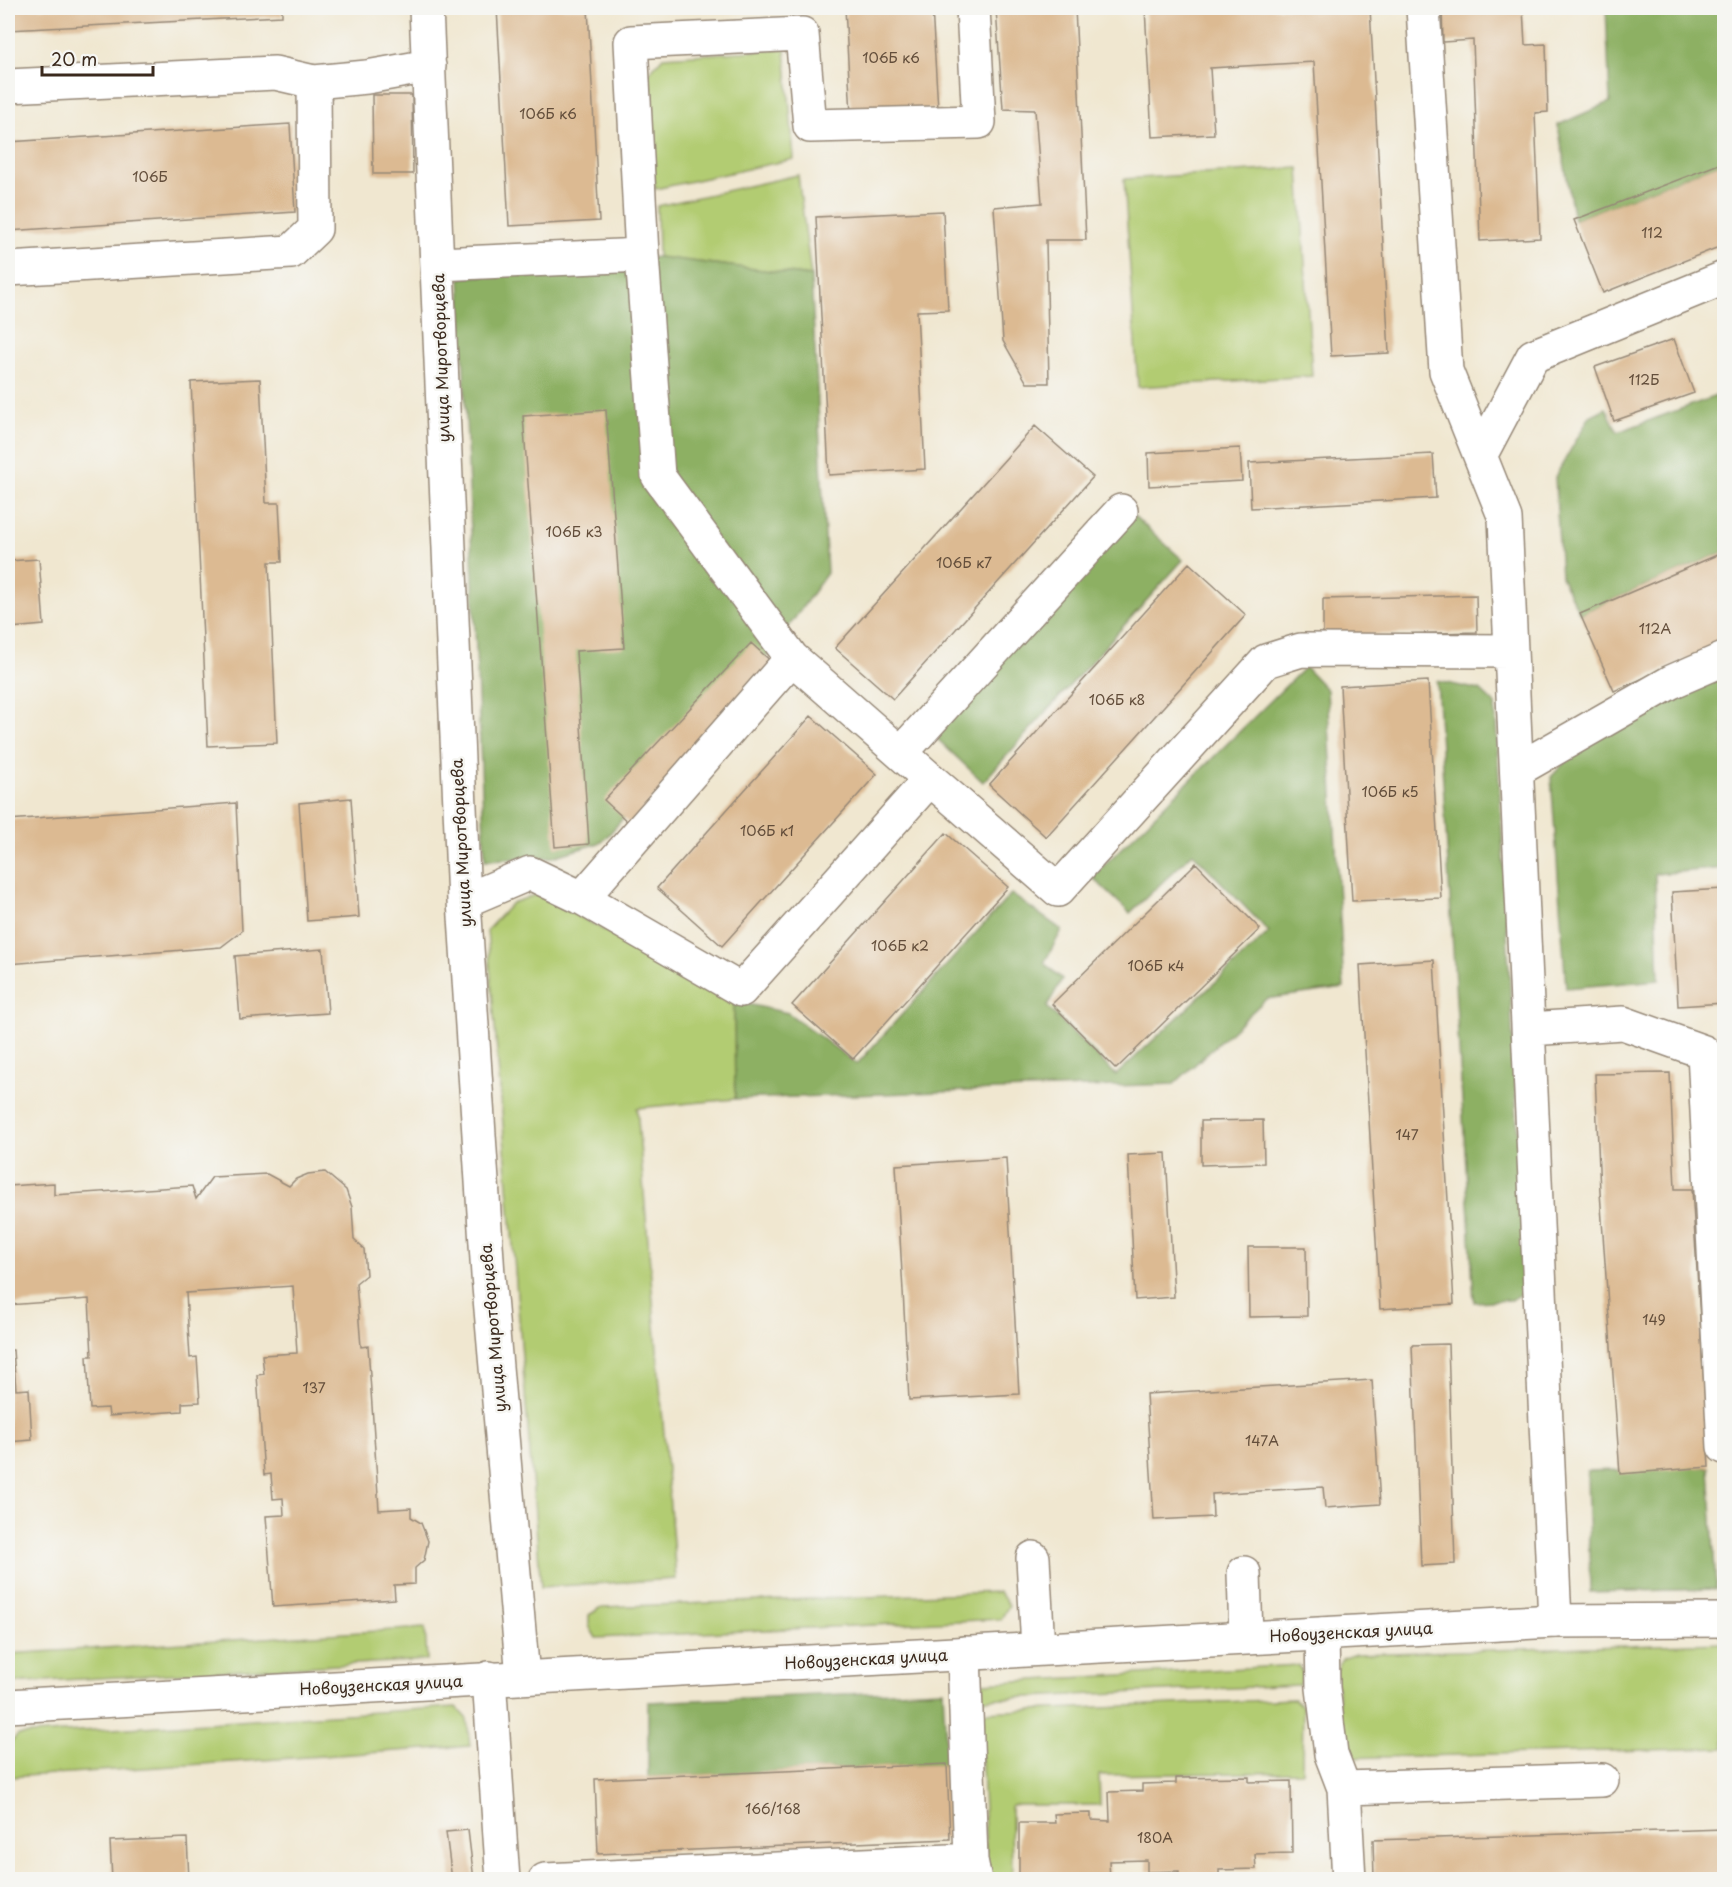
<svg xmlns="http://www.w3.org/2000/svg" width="1732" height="1887" font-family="'Playpen Sans',sans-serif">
	<rect width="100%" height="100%" fill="#f6f6f2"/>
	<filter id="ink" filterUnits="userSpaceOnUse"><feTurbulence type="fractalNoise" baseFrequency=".0167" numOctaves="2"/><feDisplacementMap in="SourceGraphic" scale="12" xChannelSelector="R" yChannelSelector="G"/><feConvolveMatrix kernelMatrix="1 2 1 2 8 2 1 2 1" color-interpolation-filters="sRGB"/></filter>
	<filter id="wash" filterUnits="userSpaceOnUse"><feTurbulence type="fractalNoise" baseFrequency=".008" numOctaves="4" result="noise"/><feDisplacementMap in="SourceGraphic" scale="24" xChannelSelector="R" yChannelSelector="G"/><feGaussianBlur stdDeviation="1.35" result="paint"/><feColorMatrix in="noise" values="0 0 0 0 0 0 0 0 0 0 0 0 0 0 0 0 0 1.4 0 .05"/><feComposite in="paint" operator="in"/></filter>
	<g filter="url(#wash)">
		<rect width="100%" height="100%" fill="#f0e7d0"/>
		<!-- green -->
		<path fill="#b2cc72" stroke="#767b48" stroke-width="1.5" d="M785,49L794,159L655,189L647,75L663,57Z
			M1299,168L1312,376L1138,387L1124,179Z
			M798,175L811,276L658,257L657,206Z
			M538,894L734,1001L735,1099L637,1108L676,1579L541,1587L487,930L512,903Z
			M999,1592L1009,1605L1001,1619L596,1638L589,1626V1615L602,1607Z
			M425,1628L427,1660L8,1683V1654Z
			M1724,1643V1748L1344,1758L1336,1671L1342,1659L1356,1654Z
			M1299,1665L1303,1674L1300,1685L982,1699L977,1689L983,1683Z
			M1294,1699L1303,1707L1302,1772L1099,1775L1100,1805H1011L1012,1879H987L980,1721L984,1712Z
			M456,1707L467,1719L470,1746L10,1777L8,1745L18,1735Z"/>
		<!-- forest -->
		<path fill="#8db064" stroke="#646d41" stroke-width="1.5" d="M1606,8H1724V162L1574,220L1558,125L1610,102Z
			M658,257L811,276L827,573L772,650L602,842L553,857L485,860L460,278Z
			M1724,393V552L1580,614L1561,577L1555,477L1590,416L1606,408L1618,432Z
			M1134,516L1183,560L983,782L931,733Z
			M1724,661V868L1655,874L1659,980L1566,988L1551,777L1596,728Z
			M1305,667L1327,690L1344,988L1266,999L1174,1084L735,1099L734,1001L788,1013L857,1064L1011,894L1062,930L1044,963L1062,979L1047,1007L1116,1075L1269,932L1193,853L1130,913L1092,877Z
			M1437,681L1480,690L1495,704L1526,1290L1511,1300L1474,1302Z
			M1709,1467L1716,1589L1590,1592L1587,1471Z
			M943,1690L947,1764L648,1777V1702Z"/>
		<g id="blocks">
			<!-- building -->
			<path fill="#dcba92" d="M8,8H282V16L8,30Z
				M497,8H588L599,221L509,226Z
				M845,8H932L938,109L851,114Z
				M1005,8H1075L1086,240H1046L1049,383H1027L1003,341L994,207L1042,203L1035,110L1003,109L996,9Z
				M1145,8H1370L1389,353L1331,356L1314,62L1210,68L1214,134L1152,137Z
				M1442,8H1523L1525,45L1546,44L1548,112L1535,113L1540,238L1480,241L1473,40L1443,42Z
				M372,95H412L413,174H373Z
				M290,124L295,212L8,231V142Z
				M1724,162V245L1603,293L1574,220Z
				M943,211L948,310L917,311L925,469L829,475L816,217Z
				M1674,339L1694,393L1614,421L1595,367Z
				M260,379L266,503H279L282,562H269L277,743L208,746L191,382Z
				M606,410L624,648L576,651L589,844L555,847L523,416Z
				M1035,426L1093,477L893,699L835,648Z
				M1240,448L1242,481L1149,486L1148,453Z
				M1433,454L1436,498L1251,508L1249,463Z
				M1724,552V643L1614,691L1580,614Z
				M39,559L44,625L10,628L8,561Z
				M1189,563L1246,615L1046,837L989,785Z
				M1476,595L1477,632L1323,636V599Z
				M751,643L774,664L630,824L604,800Z
				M1428,681L1441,898L1352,901L1340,686Z
				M811,716L877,774L722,946L657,888Z
				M351,798L359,917L307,921L299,803Z
				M236,803L242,931L221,947L8,964V820Z
				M946,833L1008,887L853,1059L792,1005Z
				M1196,863L1260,929L1116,1069L1052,1004Z
				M1724,889V1003L1678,1006L1672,892Z
				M323,949L328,1013L240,1019L235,956Z
				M1434,960L1454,1304L1380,1309L1360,965Z
				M1670,1073L1675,1189H1692L1709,1467L1620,1474L1600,1192L1595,1074Z
				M1263,1120L1264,1163L1201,1165V1121Z
				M1166,1153L1174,1297L1135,1300L1128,1155Z
				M1006,1158L1019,1394L909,1400L896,1165Z
				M325,1172L346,1190L352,1207L354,1240L364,1249L366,1275L356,1283L361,1347L368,1346L379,1510L411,1508V1517L421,1523L428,1541L424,1560L415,1568V1584L394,1585L395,1599L273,1607L266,1516L284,1515L283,1498L273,1499L271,1474L264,1475L257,1375L264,1374L262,1355L297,1353L293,1286L186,1293L190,1358L197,1357L200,1402L182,1403V1411L109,1416L108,1408L90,1409L87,1356H92L89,1299L8,1305V1186L54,1183V1195L192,1186L196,1199L212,1177L267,1174L289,1186L296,1179L308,1174Z
				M1248,1247H1306L1307,1316L1249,1317Z
				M1448,1344L1455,1564L1421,1566L1412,1345Z
				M8,1350H13L16,1390L29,1389L32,1440L8,1442Z
				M1372,1380L1380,1504L1325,1508L1323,1487L1212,1494L1213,1517L1154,1520L1146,1394Z
				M947,1764L950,1839L598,1854L595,1779Z
				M1249,1777V1782L1291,1781L1292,1853L1255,1854L1256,1869L1219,1870V1877L1179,1878V1871L1147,1872V1860L1109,1861L1110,1880H1019V1823H1055L1054,1814L1091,1813V1820L1110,1821L1109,1792L1142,1791V1784L1176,1783V1778Z
				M1724,1829V1880H1374L1373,1840Z
				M468,1830L474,1880H452L446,1832Z
				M187,1838L189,1880H112L110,1841Z"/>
		</g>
	</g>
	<g filter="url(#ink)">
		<use href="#blocks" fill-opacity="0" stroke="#968877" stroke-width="1.5"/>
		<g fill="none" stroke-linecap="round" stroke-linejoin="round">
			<defs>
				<path id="minor" d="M426,8L464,901L488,1275L523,1677
					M1423,8L1446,371L1505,518L1555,1621
					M8,86L275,73L314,82L367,77L429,66
					M438,264L642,255
					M8,269L291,252L315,229L314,82
					M1480,456L1533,356L1724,278
					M901,753L1121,511
					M1517,770L1671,682L1724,659
					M930,779L1058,890L1266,661L1301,650L1511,651
					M582,898L792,658
					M464,901L530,873L582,898L741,990L930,779L792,658L658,476L642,255L631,42L802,34L810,126L979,122L973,8
					M1529,1029L1623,1023L1704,1052L1724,1447
					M1033,1558L1038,1648
					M1244,1573L1246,1637
					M1322,1634L1323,1688L1331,1754L1344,1788L1349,1880
					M964,1653L971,1860L975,1880
					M489,1678L503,1880
					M1344,1788L1602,1780
					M545,1880L971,1860"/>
				<path id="major" d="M8,1706L1555,1621L1724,1620"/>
			</defs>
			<!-- minor casing -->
			<use href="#minor" stroke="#968877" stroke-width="36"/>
			<!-- major casing -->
			<use href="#major" stroke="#968877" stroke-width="36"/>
			<!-- minor -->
			<use href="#minor" stroke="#fff" stroke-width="33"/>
			<!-- major -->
			<use href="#major" stroke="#fff" stroke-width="33"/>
		</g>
	</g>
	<g text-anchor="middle" stroke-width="5" stroke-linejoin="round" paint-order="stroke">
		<!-- number labels -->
		<g font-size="14" fill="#634e3b">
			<text x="891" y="63">106Б к6</text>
			<text x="548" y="119">106Б к6</text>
			<text x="150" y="182">106Б</text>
			<text x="1652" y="238">112</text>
			<text x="1644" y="385">112Б</text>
			<text x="574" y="537">106Б к3</text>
			<text x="964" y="568">106Б к7</text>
			<text x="1655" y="634">112А</text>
			<text x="1117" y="705">106Б к8</text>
			<text x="1390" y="797">106Б к5</text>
			<text x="767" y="836">106Б к1</text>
			<text x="900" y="951">106Б к2</text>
			<text x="1156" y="971">106Б к4</text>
			<text x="1407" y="1140">147</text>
			<text x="1654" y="1325">149</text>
			<text x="314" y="1393">137</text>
			<text x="1262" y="1446">147А</text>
			<text x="773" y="1814">166/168</text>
			<text x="1155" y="1843">180А</text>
		</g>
		<!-- street labels -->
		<g font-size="16" fill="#3b2a1e" stroke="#f6f6f2">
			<text transform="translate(441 358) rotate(-92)" y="6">улица Миротворцева</text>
			<text transform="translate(461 843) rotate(-93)" y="6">улица Миротворцева</text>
			<text transform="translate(493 1328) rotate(-95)" y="6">улица Миротворцева</text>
			<text transform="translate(1351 1632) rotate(-3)" y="6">Новоузенская улица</text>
			<text transform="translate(866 1659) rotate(-3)" y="6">Новоузенская улица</text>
			<text transform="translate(381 1685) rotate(-3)" y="6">Новоузенская улица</text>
		</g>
	</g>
	<!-- margin -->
	<rect width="1732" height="1887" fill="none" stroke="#f6f6f2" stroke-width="30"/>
	<!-- scale -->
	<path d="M42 66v9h111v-9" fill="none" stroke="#3b2a1e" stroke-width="3"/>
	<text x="51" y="66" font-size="18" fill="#3b2a1e" stroke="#f6f6f2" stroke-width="4.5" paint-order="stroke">20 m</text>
</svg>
